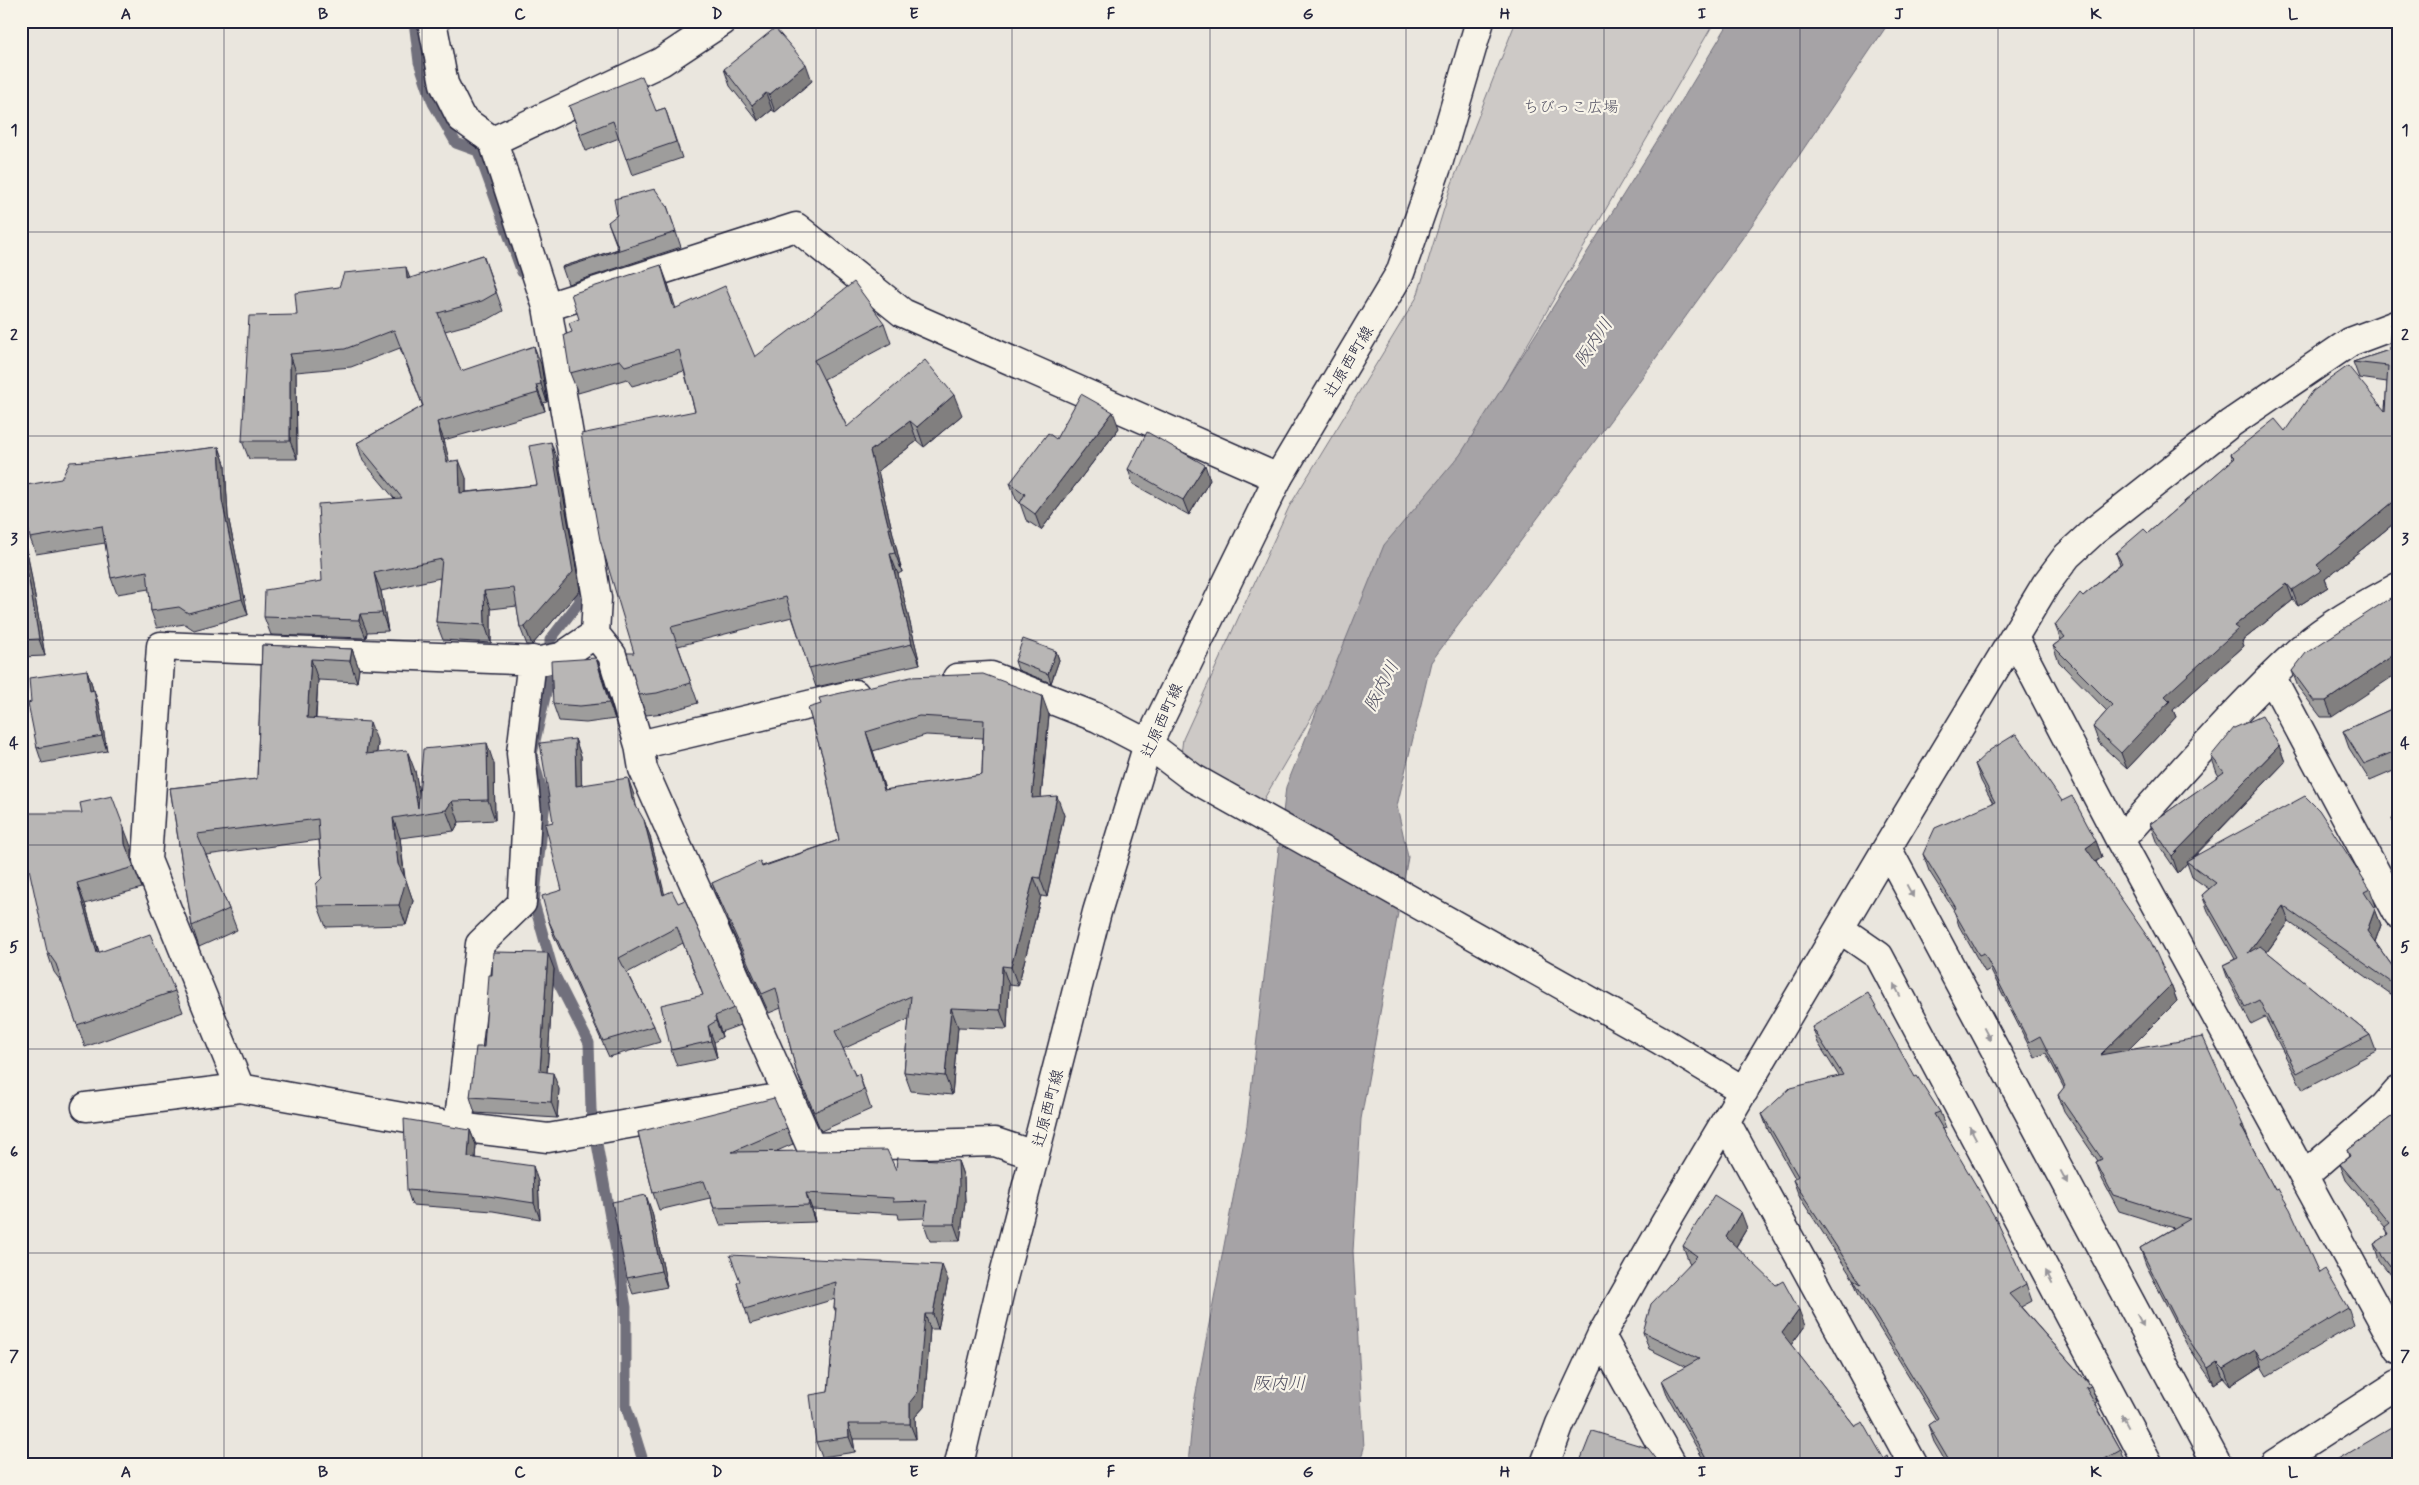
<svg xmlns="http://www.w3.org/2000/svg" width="2419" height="1485" font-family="Mynerve,'Klee One',sans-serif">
	<rect width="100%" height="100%" fill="#eae6de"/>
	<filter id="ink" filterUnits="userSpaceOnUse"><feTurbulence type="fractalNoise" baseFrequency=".02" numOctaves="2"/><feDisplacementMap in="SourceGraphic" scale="10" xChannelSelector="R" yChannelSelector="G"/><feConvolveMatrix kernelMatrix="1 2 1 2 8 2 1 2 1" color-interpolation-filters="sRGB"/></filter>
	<g filter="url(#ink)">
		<!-- green -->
		<path fill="#cdc9c6" stroke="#787680" d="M1516,21H1715L1261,804L1188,765L1181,754L1183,739L1289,507L1417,297L1451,186Z"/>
		<!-- water -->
		<path fill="#a6a3a6" stroke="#716f7b" d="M1730,21H1890L1754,222L1632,391L1431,662L1397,806L1408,857L1361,1119L1353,1251L1364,1448L1359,1464H1188L1194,1403L1247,1125L1286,787L1384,545L1460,455L1662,133Z"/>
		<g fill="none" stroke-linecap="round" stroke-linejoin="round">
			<!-- stream -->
			<path stroke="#716f7b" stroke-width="11" d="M414,21L419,62L433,103L456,143L478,151L522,272
				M571,525L580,601L550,640V675L532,754L545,802L534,903L554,974L589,1043L591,1110L626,1307V1406L644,1464"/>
			<defs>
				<path id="minor" d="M432,21L444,84L461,118L493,141L547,307L597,598L595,634L612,655L639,745L855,694
					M493,141L661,62L723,21
					M547,307L796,227L903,313L1278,478
					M595,634L561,657L540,661L161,646L147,860L240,1088L458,1127L548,1138L789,1096
					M2015,639L2120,840L2398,1349
					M957,678L991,676L1098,718L1148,744L1193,778L1660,1040L1744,1091
					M2272,678L2398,914
					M639,745L643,769L811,1147L995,1142L1034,1155
					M2120,840C2180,774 2238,705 2304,646C2332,622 2366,605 2398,587
					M1887,848L2217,1464
					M1840,929L1879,956L2148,1464
					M86,1107L240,1088
					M1726,1122L1913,1464
					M458,1127L480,944L522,903L527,813L521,753L532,660
					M2304,1176L2385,1106L2398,1091
					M1601,1336L1672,1464
					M1545,1464L1560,1424L1601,1336L1664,1225L1887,848L2046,584L2067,556L2094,531L2231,423L2350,342L2398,324"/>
				<path id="tertiary" d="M2274,1464L2398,1384"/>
				<path id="secondary" d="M959,1464L1000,1290L1097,912L1148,744L1278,478L1400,273L1438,164L1480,21"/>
			</defs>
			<!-- minor casing -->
			<use href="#minor" stroke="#22223b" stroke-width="31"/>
			<!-- tertiary casing -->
			<use href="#tertiary" stroke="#22223b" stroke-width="31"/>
			<!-- secondary casing -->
			<use href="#secondary" stroke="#22223b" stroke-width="31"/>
			<!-- minor -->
			<use href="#minor" stroke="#f7f3e8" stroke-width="28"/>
			<!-- tertiary -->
			<use href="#tertiary" stroke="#f7f3e8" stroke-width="28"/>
			<!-- secondary -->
			<use href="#secondary" stroke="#f7f3e8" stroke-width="28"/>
		</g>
		<!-- wall -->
		<path fill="#9e9d9c" stroke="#22223b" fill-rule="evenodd" d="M724,69L812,81L775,112L772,110L758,121L730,86Z
			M569,106L656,111L665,108L682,158L632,175L619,138L586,151Z
			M667,206L681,247L568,284L562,267L618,249L608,222Z
			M483,255L503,311L489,319L445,331L461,371L541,364L547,402L543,403L545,411L444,440L449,462L466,478V492L537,485L557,460L580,590L532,645H527L520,627L517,606L491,609V643L443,640L436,622L440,578L381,591L388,631L367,632L366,638L271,635L264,617L322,581L394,498L363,461L357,443L423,406L400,348L351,367L296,372L297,459H249L242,441L297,315Z
			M668,284L675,308L755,357L884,323L891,343L824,379L847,427L962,415L924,447L917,441L878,471L902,572L898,574L920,664L816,687L792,617L678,646L698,703L664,713L646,715L639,695L634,653L695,411L684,371L632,386L627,379L578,393L570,373L572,332Z
			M2398,322V520L2325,579L2328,587L2298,606L2293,600L2242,641L2244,646L2173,710L2176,717L2127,769L2099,743L2093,727L2107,711L2059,662L2053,646L2061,640L2055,625L2083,596L2120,564L2116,553L2148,533L2233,460L2231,454L2285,431L2385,411L2387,382L2359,378L2353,362L2389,350Z
			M1119,428L1041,530L1026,520L1020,503L1016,499L1010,483L1056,439Z
			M219,447L225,464L228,516L248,615L194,630L185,624L157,628L151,611L149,589L117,594L111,578L105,543L36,554L30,538L61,479L105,460Z
			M1128,469L1210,480L1189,515L1133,484Z
			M22,539L28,556L45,656L21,657V540Z
			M2398,593L2332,717H2321L2298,687L2292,671Z
			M262,645L352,649L359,669L357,682L318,680L316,719L378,743L377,753L415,771L419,795L494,764L495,820L459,822L454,831L400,838L405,878L413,901L406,925L326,927L318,906L322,878L319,840L206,855L229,909L237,930L199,947L192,926L170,788L257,779Z
			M1056,651L1059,660L1051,683L1018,670L1015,661Z
			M87,670L92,685L93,690L99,705L107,751L42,763L37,748L31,702Z
			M602,675L615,719L586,723L559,721L553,704Z
			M2398,706V769L2370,781L2349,748L2343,731Z
			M808,708L1049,715L1041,797L1064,815L1047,897L1041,896L1018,986L1009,985L1007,1029L958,1027L952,1095L911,1091L904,1072L909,1019L843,1049L855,1075L859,1074L871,1109L821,1131L803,1089L796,1070L781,1008L769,1013L719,902L712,883L839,840L823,758ZM926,735L983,738L982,775L885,790L873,751Z
			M575,739L581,756V785L634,795L636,807L650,836L664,894L734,1008L740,1025L721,1032L722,1037L714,1042L717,1058L677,1066L671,1050L703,995L683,943L627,973L654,1026L660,1042L609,1057L554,936L548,919L562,890L553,822Z
			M2279,746L2285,762L2193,858L2370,889L2376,906L2374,907L2381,925L2375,942L2398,974V999L2289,922L2267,952L2370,1035L2376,1051L2303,1090L2265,1017L2251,1024L2229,982L2223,965L2235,959L2208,911L2202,895L2209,889L2192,877L2187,863L2178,873L2156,841L2150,824L2219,776L2217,773L2211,756Z
			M1975,764L2062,801L2096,841L2102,857L2096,862L2171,985L2177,1001L2128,1050L2249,1141L2319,1273L2348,1308L2354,1325L2267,1376L2261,1366L2230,1386L2223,1378L2214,1384L2186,1343L2146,1265L2140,1248L2174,1228L2119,1211L2102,1179L2096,1162L2098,1161L2064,1111L2058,1095L2064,1088L2046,1053L2035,1058L1990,969L1985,972L1959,926L1954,910L1929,871L1923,854L1993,803L1981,781Z
			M82,813L132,849V863L142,888L85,904L99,952L175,991L183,1012L85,1047L63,984L54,972L47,951Z
			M2398,815V834L2392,819Z
			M554,969L547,1072L559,1089L557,1118L475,1113L470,1097L484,1047L492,975Z
			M1812,1027L1915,1077L1940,1112L1946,1128L1943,1129L2026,1284L2032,1301L2021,1307L2091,1386L2097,1402L2095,1403L2121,1450L2126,1464H1947L1934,1442L1928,1425L1936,1420L1859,1295L1853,1279L1799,1196L1793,1180L1795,1178L1768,1130L1762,1114L1839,1076L1818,1043Z
			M2398,1112V1284L2379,1260L2374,1244L2388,1235L2385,1227L2346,1180L2340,1164L2349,1157L2347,1150Z
			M787,1128L793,1144L777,1151L896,1170L958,1161L964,1178L965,1202L960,1241H930L924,1224L925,1218L899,1219L898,1214L812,1209L815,1222L720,1225L710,1198L659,1210L653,1193L638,1132Z
			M470,1130L476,1145L475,1158L538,1181L540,1219L493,1211L412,1205L407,1190Z
			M652,1212L667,1287L633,1294L627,1278Z
			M1747,1228L1736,1247L1805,1326L1791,1345L1855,1426L1884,1459L1891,1464H1706L1668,1397L1662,1380L1686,1367L1649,1349L1643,1332L1690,1263L1689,1262L1683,1246Z
			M948,1280L938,1329H930L924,1407L915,1417L916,1439H853L855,1452L822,1457L816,1442L828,1392L836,1312L834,1308L835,1299L750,1324L737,1283Z"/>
		<!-- shaded-wall -->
		<path fill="#817f7f" stroke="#22223b" d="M806,64L812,81L775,112L769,95Z
			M766,93L772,110L758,121L752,105Z
			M661,265L668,284L682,328L674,309Z
			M406,267L412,285L407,279Z
			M534,346L541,364L547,402L541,384Z
			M290,354L296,372L297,459L290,441Z
			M536,385L543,403L545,411L538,393Z
			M954,395L962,415L924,447L917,427Z
			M1113,412L1119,428L1041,530L1035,514Z
			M910,421L917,441L878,471L902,572L895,553L870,451Z
			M437,422L444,440L454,480L447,462Z
			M551,442L557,460L580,590L532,645L525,627Z
			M219,447L225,464L228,516L248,615L242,599L222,500Z
			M459,460L466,478V511L460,493Z
			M1205,465L1210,480L1189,515L1183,500Z
			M2398,498V520L2325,579L2328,587L2298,606L2292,590L2317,565Z
			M22,539L28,556L45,656L39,639Z
			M890,554L898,574L920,664L912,644Z
			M374,573L381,591L388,631L382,613Z
			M2287,584L2293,600L2242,641L2244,646L2173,710L2176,717L2127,769L2121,753L2165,696L2234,626Z
			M484,591L491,609V643L485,625Z
			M360,614L367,632L366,638L359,620Z
			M352,649L359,669L357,682L350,661Z
			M1056,651L1059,660L1051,683L1048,674Z
			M2398,652V673L2332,717L2326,701Z
			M596,658L602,675L615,719L609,703Z
			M311,659L318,680L314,739L307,718Z
			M87,670L92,685L95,706L90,691Z
			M94,690L99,705L107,751L102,736Z
			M1042,696L1049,715L1039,817L1032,798Z
			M370,722L378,743L374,774L366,754Z
			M866,732L873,751L891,809L884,790Z
			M575,739L581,756L582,802L576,786Z
			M487,743L494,764L495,820L488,800Z
			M2279,746L2285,762L2188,862L2186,861L2187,863L2178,873L2172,856Z
			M407,750L415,771L423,813L418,808Z
			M628,778L634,795L638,816L632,799Z
			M1057,796L1064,815L1047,897L1040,878Z
			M452,801L459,822L454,831L446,810Z
			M393,818L400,838L405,883L406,880L413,901L406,925L399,905L398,864Z
			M644,820L650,836L669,912L663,895Z
			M124,828L132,849V865L125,844Z
			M2096,841L2102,857L2092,864L2086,848Z
			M1034,877L1041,896L1018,986L1011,967Z
			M77,883L85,904L105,974L97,953Z
			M2283,906L2289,922L2254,969L2248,953Z
			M2375,909L2381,925L2373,947L2367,931Z
			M548,953L554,969L546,1087L540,1071Z
			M1002,966L1009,985L1007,1029L1000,1010Z
			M2171,985L2177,1001L2106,1072L2100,1055Z
			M951,1008L958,1027L952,1095L945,1076Z
			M715,1016L721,1032L722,1037L716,1021Z
			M708,1026L714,1042L717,1058L711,1041Z
			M553,1073L559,1089L557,1118L551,1102Z
			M2243,1125L2249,1141L2241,1126Z
			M470,1130L476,1145L474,1172L468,1157Z
			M958,1161L964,1178L965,1202L960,1241L954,1224Z
			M533,1166L538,1181L540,1219L534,1203Z
			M806,1193L812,1209L815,1222L809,1205Z
			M646,1195L652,1212L667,1287L661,1271Z
			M1741,1212L1747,1228L1732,1253L1726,1237Z
			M942,1265L948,1280L938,1329L933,1314Z
			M1799,1310L1805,1326L1788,1349L1782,1333Z
			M925,1314L930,1329L924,1407L915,1417L916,1439L910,1424V1402Z
			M2255,1350L2261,1366L2230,1386L2224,1369Z
			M2217,1362L2223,1378L2214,1384L2208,1368Z
			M848,1424L853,1439L855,1452L849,1437Z"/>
		<!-- building -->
		<path fill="#b8b6b5" stroke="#22223b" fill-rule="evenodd" d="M775,28L806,64L769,95L766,93L752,105L724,69Z
			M642,76L656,111L665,108L676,142L626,159L613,121L580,134L569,106Z
			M655,189L667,206L676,232L563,268L562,267L619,249L608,222L617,215L614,199Z
			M483,255L496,293L482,301L438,313L461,371L534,346L541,384L536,385L538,393L437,422L447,462L459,460L460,493L537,485L529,446L551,442L573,572L525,627H520L514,588L484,591L485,625L436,622L442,559L374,573L382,613L360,614L359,620L264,617L265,590L322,581L318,504L402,498L357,443L423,406L394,330L345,349L290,354V441H242L249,316L297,315L295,293L339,287L344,273L406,267L407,279Z
			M661,265L674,309L725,286L755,357L854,282L884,323L814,360L847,427L925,360L954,395L917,427L910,421L870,451L895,553L890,554L912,644L809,668L786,597L671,627L691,683L657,693L639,695L627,653H634L600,540L581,434L695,411L679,350L625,366L620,360L570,373L564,335L572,332L569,323L579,319L571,294Z
			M2398,322V498L2317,565L2322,570L2292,590L2287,584L2234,626L2238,629L2165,696L2170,701L2121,753L2093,727L2112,705L2053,646L2065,637L2055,625L2080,593L2083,596L2122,563L2116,553L2144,529L2148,533L2235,458L2231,454L2275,419L2285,431L2313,391L2348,366L2385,411L2388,366L2353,362L2389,350L2391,324Z
			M1081,394L1113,412L1035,514L1020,503L1025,494L1010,483L1048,433L1056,439Z
			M1147,432L1205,465L1183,500L1128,469Z
			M219,447L222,500L242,599L188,613L179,607L151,611L147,571L111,578L102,526L30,538L21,486L61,479L70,462L105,460Z
			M22,539L39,639L21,640V540Z
			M2398,593V652L2326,701H2314L2292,671L2306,653Z
			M1023,639L1056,651L1048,674L1015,661Z
			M262,645L352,649L350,661L311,659L307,718L370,722L366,754L407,750L418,808L423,749L487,743L488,800L452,801L446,810L393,818L398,864L406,880L399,905L318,906L316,884L322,878L318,819L197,834L229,909L192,926L170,788L257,779Z
			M596,658L609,703L580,706L553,704L551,661Z
			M87,670L90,691L94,690L102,736L37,748L28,703L31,702L29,678Z
			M983,674L1042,696L1032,798L1057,796L1040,878L1034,877L1011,967L1002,966L1000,1010L951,1008L945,1076L904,1072L911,996L835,1031L855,1075L859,1074L864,1090L814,1112L796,1070L776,988L762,994L712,883L760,861L762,867L839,840L823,758L808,708L821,704L819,698L911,677ZM919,716L984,720L982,775L884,790L866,732Z
			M2398,706V750L2364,764L2343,731Z
			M2262,716L2279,746L2172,856L2150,824L2224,772L2211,756L2234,728Z
			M2016,734L2062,801L2072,796L2096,841L2086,848L2151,942L2171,985L2100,1055L2203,1037L2243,1125L2241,1126L2275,1190L2278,1189L2290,1209L2319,1273L2325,1269L2348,1308L2261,1360L2255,1350L2224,1369L2217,1362L2208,1368L2180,1327L2140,1248L2190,1219L2113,1195L2096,1162L2102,1159L2058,1095L2065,1086L2040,1036L2029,1042L1984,953L1979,955L1953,910L1956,908L1923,854L1935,828L1995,802L1975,764L1990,750Z
			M575,739L576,786L628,778L632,799L644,820L663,895L672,891L678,903L685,900L734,1008L715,1016L716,1021L708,1026L711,1041L671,1050L661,1005L703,995L677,927L619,958L654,1026L603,1041L548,919L542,896L562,890L545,824L553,822L540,743Z
			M112,796L124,828L125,844L134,867L77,883L97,953L150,934L175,991L77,1025L56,964L47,951L26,855L23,813H82L80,803Z
			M2305,796L2319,810L2370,889L2364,892L2375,909L2367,931L2398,974V987L2283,906L2248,953L2260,946L2370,1035L2297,1073L2259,1000L2245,1007L2223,965L2238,958L2202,895L2216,883L2186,861Z
			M2398,815V830L2392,819Z
			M493,952L548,953L540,1071L553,1073L551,1102L470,1097L476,1047H484L489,975H492Z
			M1868,993L1915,1077L1917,1076L1940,1112L1934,1114L1997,1221L2026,1284L2009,1294L2091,1386L2086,1388L2121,1450L2096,1464H1951L1928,1425L1938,1418L1853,1279L1861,1284L1793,1180L1798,1176L1762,1114L1790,1088L1843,1075L1812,1027Z
			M774,1098L787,1128L732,1152L887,1150L896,1170L897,1158L958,1161L959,1186L954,1224H924L927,1201L893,1202V1198L806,1193L809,1205L714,1208L704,1181L653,1193L638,1132Z
			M2398,1112V1272L2396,1274L2374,1244L2389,1234L2385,1227L2390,1223L2340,1164L2350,1156L2347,1150Z
			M404,1119L470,1130L468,1157L533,1166L534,1203L488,1196L407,1190Z
			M646,1195L661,1271L627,1278L612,1202Z
			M1714,1195L1741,1212L1726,1237L1776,1285L1783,1281L1799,1310L1782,1333L1855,1426L1863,1422L1884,1459L1888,1456L1891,1464H1709L1662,1380L1699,1359L1643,1332L1651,1304L1697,1256L1683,1246Z
			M730,1255L942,1265L933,1314H925L918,1392L910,1402V1424H848L849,1437L816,1442L810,1395L828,1392L836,1308H834L836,1282L745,1309L737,1283L740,1281Z
			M2398,1424V1464H2330L2337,1460Z
			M1592,1431L1648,1448L1658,1461L1666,1463L1673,1461L1679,1457L1703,1464H1579Z"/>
		<!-- one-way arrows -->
		<defs><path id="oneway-solid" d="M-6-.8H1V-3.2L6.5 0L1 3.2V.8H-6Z" transform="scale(1.25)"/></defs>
		<g fill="#97959a">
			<use href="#oneway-solid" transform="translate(1910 891) rotate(62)"/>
			<use href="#oneway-solid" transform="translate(1897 990) rotate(-118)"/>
			<use href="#oneway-solid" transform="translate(1987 1034) rotate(62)"/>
			<use href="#oneway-solid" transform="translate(1973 1133) rotate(-118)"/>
			<use href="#oneway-solid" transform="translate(2064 1177) rotate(62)"/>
			<use href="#oneway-solid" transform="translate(2049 1277) rotate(-118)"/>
			<use href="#oneway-solid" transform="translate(2140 1320) rotate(62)"/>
			<use href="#oneway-solid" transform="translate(2125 1421) rotate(-118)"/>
		</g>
	</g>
	<!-- grid -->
	<path fill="none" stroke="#22223b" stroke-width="1" stroke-opacity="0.55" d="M224,21V1464M422,21V1464M618,21V1464M816,21V1464M1012,21V1464M1210,21V1464M1406,21V1464M1604,21V1464M1800,21V1464M1998,21V1464M2194,21V1464M21,232H2398M21,436H2398M21,640H2398M21,845H2398M21,1049H2398M21,1253H2398"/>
	<g text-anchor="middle" stroke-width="4.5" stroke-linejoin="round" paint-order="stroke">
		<!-- park labels -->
		<g font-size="16" fill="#555465" stroke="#f7f3e8">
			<text x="1571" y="112">ちびっこ広場</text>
		</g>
		<!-- street labels -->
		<g font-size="16" fill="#22223b" stroke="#f7f3e8">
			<text transform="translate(1348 361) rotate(-59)" y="6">辻原西町線</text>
			<text transform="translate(1161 720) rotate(-66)" y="6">辻原西町線</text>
			<text transform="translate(1047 1108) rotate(-75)" y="6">辻原西町線</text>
		</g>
		<!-- water labels -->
		<g font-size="18" font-style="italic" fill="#504f60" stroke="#f7f3e8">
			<text transform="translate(1593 342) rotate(-56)" y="6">阪内川</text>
			<text transform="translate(1381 686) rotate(-62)" y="6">阪内川</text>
			<text x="1279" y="1389">阪内川</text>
		</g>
	</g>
	<!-- margin -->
	<rect width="2419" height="1485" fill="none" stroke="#f7f3e8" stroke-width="55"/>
	<rect x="28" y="28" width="2364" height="1430" fill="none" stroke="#22223b" stroke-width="2"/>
	<g font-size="16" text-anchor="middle" font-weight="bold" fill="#22223b">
		<text x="126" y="19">A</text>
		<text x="323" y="19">B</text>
		<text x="520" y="19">C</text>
		<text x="717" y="19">D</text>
		<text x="914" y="19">E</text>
		<text x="1111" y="19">F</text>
		<text x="1308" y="19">G</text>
		<text x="1505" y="19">H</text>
		<text x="1702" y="19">I</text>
		<text x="1899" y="19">J</text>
		<text x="2096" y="19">K</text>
		<text x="2293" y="19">L</text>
		<text x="14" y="135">1</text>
		<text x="2405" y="135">1</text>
		<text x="14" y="340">2</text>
		<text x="2405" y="340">2</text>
		<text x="14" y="544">3</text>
		<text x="2405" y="544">3</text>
		<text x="14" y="748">4</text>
		<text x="2405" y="748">4</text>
		<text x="14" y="952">5</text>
		<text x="2405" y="952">5</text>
		<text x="14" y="1157">6</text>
		<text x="2405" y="1157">6</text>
		<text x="14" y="1361">7</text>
		<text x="2405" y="1361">7</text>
		<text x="126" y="1477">A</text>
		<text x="323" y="1477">B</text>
		<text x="520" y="1477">C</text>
		<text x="717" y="1477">D</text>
		<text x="914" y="1477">E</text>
		<text x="1111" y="1477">F</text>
		<text x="1308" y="1477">G</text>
		<text x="1505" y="1477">H</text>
		<text x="1702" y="1477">I</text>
		<text x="1899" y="1477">J</text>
		<text x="2096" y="1477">K</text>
		<text x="2293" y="1477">L</text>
	</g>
</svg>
